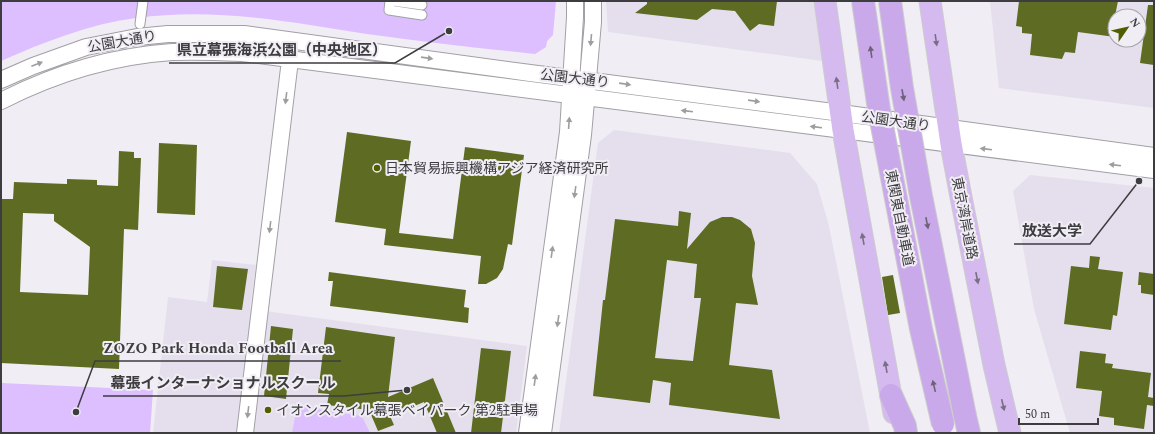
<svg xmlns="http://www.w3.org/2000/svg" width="1155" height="434" font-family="Spectral,'Noto Sans JP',serif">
	<rect width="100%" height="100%" fill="#f0edf4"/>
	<!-- built -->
	<path fill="#e5dfed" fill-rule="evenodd" d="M606,1H815L822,61L608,32Z
		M990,1H1154V108L999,88ZM1115,16H1139V40H1115Z
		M614,130L790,153L817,184L829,226L870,433H559L598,143Z
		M1030,175L1154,188V433H1070L1034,309L1013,191Z
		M212,260L256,265L250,309L527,346L516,433H153L168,297L207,302Z"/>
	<!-- green -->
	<path fill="#ddbefe" d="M1,1H556L553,35L547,41L546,47L535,54C479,48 423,42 367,34C289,22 216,7 136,18C89,24 44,42 1,61Z
		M1,383L153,390L150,433H1Z
		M297,406L362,416L370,433H292Z"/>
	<!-- building -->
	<path fill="#5e6c23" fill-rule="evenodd" d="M647,1H777L774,26L759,24L750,31L735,11L712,9L697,20L635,13L647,4Z
		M1019,1H1118L1115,16V37L1078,32L1075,53L1065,52L1062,59L1030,55L1032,34L1022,33V27L1016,26Z
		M1148,5H1154V65L1140,63Z
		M347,132L411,141L399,233L453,239L465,147L524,155L512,245L508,244L503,269L497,278L486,284H478L481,256L384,245L386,229L335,222Z
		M159,143L197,145L195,215L157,213Z
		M119,151L134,152V158H141L138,230L124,229L119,369L1,363V199H13L14,182L67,184V179L97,180V185L118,186ZM23,213L54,214V221L90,247L88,295L20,292Z
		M679,211L691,213L687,249L710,222L722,217H732L740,220L751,229L755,243L752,276L758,305L736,303L729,365L772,370L780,419L669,405L671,383L653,380L650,403L593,396L603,300H605L615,219L678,226ZM667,260L697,264L694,298H701L693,361L655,358Z
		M1090,256L1100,257L1098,269L1123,272L1117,316L1113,315L1111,330L1064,324L1071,266L1089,268Z
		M217,266L248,269L242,310L213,307Z
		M329,272L466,290L464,307L469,308L468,323L330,306L333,281H328Z
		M1139,272L1154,274V295L1141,293V285H1138Z
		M893,275L900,313L888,315L882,277Z
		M271,326L293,329L286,399L264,396Z
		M326,327L395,337L388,397L433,378L456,433H437L424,402L390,416L394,425L378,431L369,410L327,405L329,394L318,393Z
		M481,348L511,351L501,433H471Z
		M1080,351L1106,354L1105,363L1113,364L1112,368L1151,373L1148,397L1154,398V406L1147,405L1144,429L1114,425V418L1099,416L1102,391L1076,388Z"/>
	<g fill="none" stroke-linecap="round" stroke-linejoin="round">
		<defs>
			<path id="pedestrian" d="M390,1L389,10L422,15
				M393,1L422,5
				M140,24L143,1"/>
			<path id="tertiary" d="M1,80L33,66L86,47L137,37L168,34H244L530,73L841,113L1154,156
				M1,101C54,74 112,56 172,52C195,51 219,52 242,53L1154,170
				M245,433L290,60
				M527,433L568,132L575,17V1
				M543,433L583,135L593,22V1"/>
			<path id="trunk" d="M825,1L843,130L894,413
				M930,1L951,144L961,197L994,365L1010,433"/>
			<path id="motorway" d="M891,395L905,426L906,433
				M965,416L969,433"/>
		</defs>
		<!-- pedestrian casing -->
		<use href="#pedestrian" stroke="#a29fa5" stroke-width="11"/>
		<!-- tertiary casing -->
		<use href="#tertiary" stroke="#a29fa5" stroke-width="18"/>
		<!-- trunk casing -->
		<use href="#trunk" stroke="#cdcccd" stroke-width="23"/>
		<!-- motorway casing -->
		<use href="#motorway" stroke="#cdcccd" stroke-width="24"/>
		<!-- pedestrian -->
		<use href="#pedestrian" stroke="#fff" stroke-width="9"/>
		<!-- tertiary -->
		<use href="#tertiary" stroke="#fff" stroke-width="16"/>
		<!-- trunk -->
		<use href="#trunk" stroke="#d4baee" stroke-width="21"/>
		<!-- motorway -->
		<use href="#motorway" stroke="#c9a9e9" stroke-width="22"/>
		<defs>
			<path id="motorway-bridge" d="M863,1L879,110L921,329L943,424
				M890,1L902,88L921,196L965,416"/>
		</defs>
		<!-- motorway-bridge casing -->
		<use href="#motorway-bridge" stroke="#cdcccd" stroke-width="24" stroke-linecap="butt"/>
		<!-- motorway-bridge -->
		<use href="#motorway-bridge" stroke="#c9a9e9" stroke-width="22"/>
	</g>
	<!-- one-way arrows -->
	<defs><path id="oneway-solid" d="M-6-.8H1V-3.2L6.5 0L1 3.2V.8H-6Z"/></defs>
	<g fill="#9e9e9f">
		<use href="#oneway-solid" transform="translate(591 40) rotate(95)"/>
		<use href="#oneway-solid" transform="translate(427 58) rotate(8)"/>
		<use href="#oneway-solid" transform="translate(37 64) rotate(-21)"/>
		<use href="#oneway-solid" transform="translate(625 84) rotate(8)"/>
		<use href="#oneway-solid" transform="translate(286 98) rotate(97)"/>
		<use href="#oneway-solid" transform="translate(754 101) rotate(8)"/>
		<use href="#oneway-solid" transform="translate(687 111) rotate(-173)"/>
		<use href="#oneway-solid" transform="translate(569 123) rotate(-86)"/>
		<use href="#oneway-solid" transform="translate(816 127) rotate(-173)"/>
		<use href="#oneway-solid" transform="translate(986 149) rotate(-173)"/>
		<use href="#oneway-solid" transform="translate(1115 165) rotate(-173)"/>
		<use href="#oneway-solid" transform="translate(575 192) rotate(98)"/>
		<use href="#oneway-solid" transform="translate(270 227) rotate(97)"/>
		<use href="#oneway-solid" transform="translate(552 252) rotate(-82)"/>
		<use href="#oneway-solid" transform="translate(558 321) rotate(98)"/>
		<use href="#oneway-solid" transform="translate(535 380) rotate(-82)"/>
		<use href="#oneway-solid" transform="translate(248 412) rotate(97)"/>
	</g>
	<g fill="#796e85">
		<use href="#oneway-solid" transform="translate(936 40) rotate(82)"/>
		<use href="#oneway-solid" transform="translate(837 83) rotate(-98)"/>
		<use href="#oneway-solid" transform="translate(863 239) rotate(-100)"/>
		<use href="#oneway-solid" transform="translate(977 278) rotate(79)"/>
		<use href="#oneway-solid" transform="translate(886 367) rotate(-100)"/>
		<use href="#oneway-solid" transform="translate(1003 405) rotate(77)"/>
	</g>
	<g fill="#6e627a">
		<use href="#oneway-solid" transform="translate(871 52) rotate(-98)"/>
		<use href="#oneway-solid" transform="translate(903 95) rotate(80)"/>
		<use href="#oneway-solid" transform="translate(927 223) rotate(79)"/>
		<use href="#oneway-solid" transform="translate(934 386) rotate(-103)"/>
	</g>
	<!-- markers -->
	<g fill="#505e00" stroke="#f0edf4" stroke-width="1.5">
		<circle cx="377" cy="168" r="4"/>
		<circle cx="268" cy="410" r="4"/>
	</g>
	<g text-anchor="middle" stroke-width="4" stroke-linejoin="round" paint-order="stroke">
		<!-- street labels -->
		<g font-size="14" fill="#3d3c3f" stroke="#f0edf4">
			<text transform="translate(122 41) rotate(-10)" y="5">公園大通り</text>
			<text transform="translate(575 78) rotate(7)" y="5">公園大通り</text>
			<text transform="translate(896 121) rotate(8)" y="5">公園大通り</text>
			<text transform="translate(900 218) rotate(79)" y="5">東関東自動車道</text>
			<text transform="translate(965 218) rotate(79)" y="5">東京湾岸道路</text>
		</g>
		<!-- poi labels -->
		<g font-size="14" fill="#3d3c3f" stroke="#f0edf4" text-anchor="start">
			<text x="385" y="173">日本貿易振興機構アジア経済研究所</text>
			<text x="276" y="415">イオンスタイル幕張ベイパーク 第2駐車場</text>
		</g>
	</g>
	<!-- callouts -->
	<path fill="none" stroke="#3d3c3f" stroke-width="1.5" d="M449 31L395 63H169M1139 181L1090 244H1014M76 412L95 361H341M407 390L344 396H103"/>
	<g fill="#3d3c3f" stroke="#f0edf4" stroke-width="1.5">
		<circle cx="449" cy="31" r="4"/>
		<circle cx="1139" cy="181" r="4"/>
		<circle cx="76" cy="412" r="4"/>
		<circle cx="407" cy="390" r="4"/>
	</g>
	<g font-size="15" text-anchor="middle" font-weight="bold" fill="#3d3c3f" stroke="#f0edf4" stroke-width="4" stroke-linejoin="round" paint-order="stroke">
		<text x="282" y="55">県立幕張海浜公園（中央地区）</text>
		<text x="1052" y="236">放送大学</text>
		<text x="218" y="353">ZOZO Park Honda Football Area</text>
		<text x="223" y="388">幕張インターナショナルスクール</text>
	</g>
	<!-- border -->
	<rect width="1155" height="434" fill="none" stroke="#3d3c3f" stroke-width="4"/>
	<!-- north arrow -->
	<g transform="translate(1127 28) rotate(56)"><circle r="19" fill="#f0edf4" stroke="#a8a6ac"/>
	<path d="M0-3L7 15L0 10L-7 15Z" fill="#505e00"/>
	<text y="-6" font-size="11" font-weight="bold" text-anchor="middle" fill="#3d3c3f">N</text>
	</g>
	<!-- scale -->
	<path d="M1019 418v6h79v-6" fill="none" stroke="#3d3c3f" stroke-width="2"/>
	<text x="1025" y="418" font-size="12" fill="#3d3c3f" stroke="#f0edf4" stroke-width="3" paint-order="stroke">50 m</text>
</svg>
